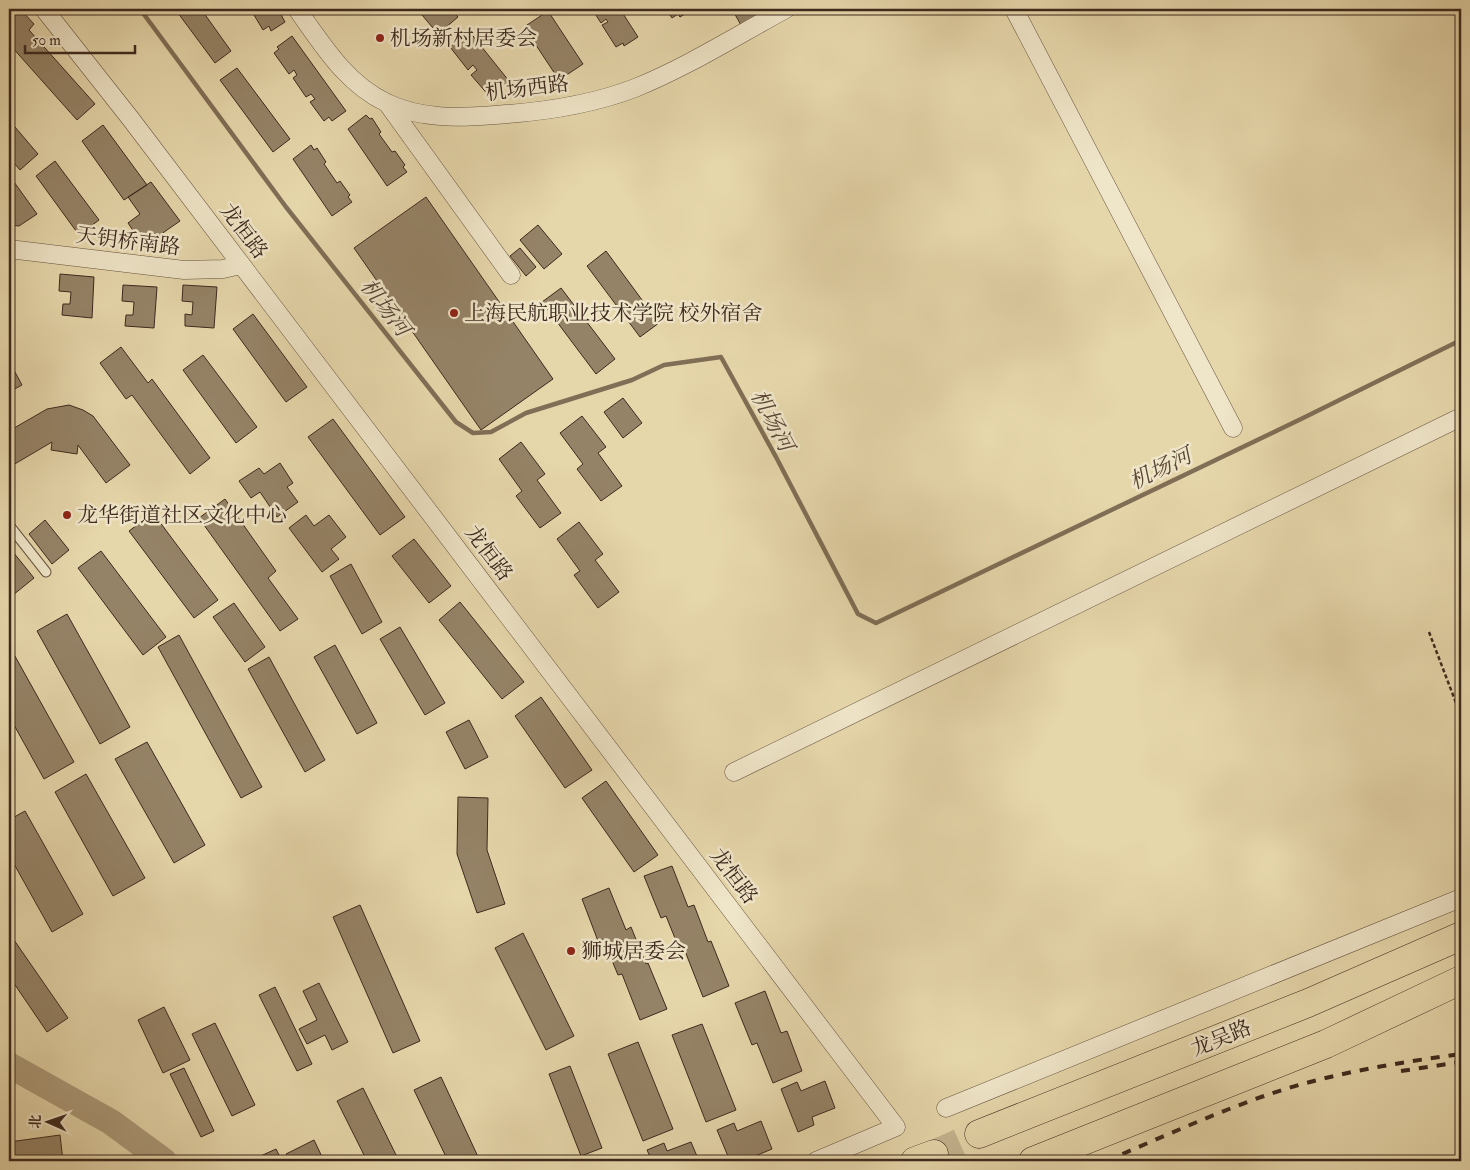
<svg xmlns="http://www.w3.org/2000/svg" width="1470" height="1170" font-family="'IM FELL Double Pica','Noto Serif SC',serif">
	<rect width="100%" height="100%" fill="#e6d7ab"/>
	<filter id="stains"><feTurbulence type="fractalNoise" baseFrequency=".004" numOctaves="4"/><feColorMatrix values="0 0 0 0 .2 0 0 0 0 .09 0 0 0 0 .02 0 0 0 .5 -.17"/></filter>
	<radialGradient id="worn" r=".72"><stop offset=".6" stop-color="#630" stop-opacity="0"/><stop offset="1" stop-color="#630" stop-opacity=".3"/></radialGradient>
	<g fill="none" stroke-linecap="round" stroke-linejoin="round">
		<!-- stream -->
		<path stroke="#806e56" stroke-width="4.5" d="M140,9L286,207L456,422L473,433L491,432L526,413L632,380L664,365L721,357L776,457L858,614L876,623L1301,419L1461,340"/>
		<!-- river -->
		<path stroke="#ad9c7b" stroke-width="26" d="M9,1065L111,1122L164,1161"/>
	</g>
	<!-- building -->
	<path fill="#958367" stroke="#3d291e" d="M9,9H20L34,24L29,30L95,104L77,120L11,46L13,43L9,38Z
		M175,9H201L231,51L215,63Z
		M253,9H278L285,22L271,31L269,26L263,30L251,10Z
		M417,9H451L458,17L438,34Z
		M498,9H516L512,13L509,10L503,15Z
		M592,9H620L638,37L624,46L623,43L616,47L602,25L608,22L606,19L601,23Z
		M666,9H693L680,17L678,14L672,18Z
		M732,9H761L765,14L742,27Z
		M548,11L583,64L559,80L524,27Z
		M469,31L509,81L490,97L471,75L477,70L473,65L468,70L450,47Z
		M292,36L346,111L332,121L329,117L324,121L310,102L315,99L311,94L306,97L293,78L297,75L294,70L289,74L274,53L279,49L277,47Z
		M237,68L290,139L273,152L220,80Z
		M366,115L370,119L372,118L381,132L379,134L392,152L395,151L405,165L403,167L407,172L387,186L348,129Z
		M9,120L38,154L20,170L9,157Z
		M103,125L147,185L124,200L82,141Z
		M311,145L314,150L317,148L326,162L324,164L337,183L340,181L350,195L348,197L352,202L332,216L293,159Z
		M55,161L99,220L79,235L36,176Z
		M9,175L37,214L19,226L9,225Z
		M151,182L180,221L154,239L151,234L140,241L128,223L140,214L128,197Z
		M426,197L553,379L481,430L354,248Z
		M538,225L562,254L544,269L520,240Z
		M520,248L536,267L526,276L510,256Z
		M606,251L659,323L640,337L587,266Z
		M60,274L94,277L92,318L62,315L63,304H70L71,292L59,291Z
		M123,285L157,287L154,328L125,326L126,315H133L134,302L122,301Z
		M183,285L217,287L214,328L185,326V314L192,315L193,302L182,301Z
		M561,288L615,359L596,374L542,302Z
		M253,314L307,387L286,402L233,329Z
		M121,347L148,383L152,379L210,458L190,474L132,395L126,399L100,363Z
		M203,355L257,427L236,443L183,370Z
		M9,361L22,385L9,392Z
		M623,398L642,423L623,438L604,412Z
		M69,405L83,410L93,416L130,465L106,483L78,445L77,454L51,450L52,442L13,465L9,458V431L47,409Z
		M582,416L606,447L598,453L622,486L601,501L577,469L583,464L560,433Z
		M333,419L405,517L380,535L308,437Z
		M521,442L545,474L537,480L561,513L540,528L516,496L522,491L499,459Z
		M280,463L293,483L287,487L298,502L277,517L260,492L251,498L239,481L259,468L264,474Z
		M225,499L276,571L268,578L298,619L280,631L199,518Z
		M153,513L218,600L194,618L129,531Z
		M306,515L314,526L329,515L346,537L331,549L339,559L322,572L289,528Z
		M45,520L69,550L52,564L29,534Z
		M579,522L603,554L595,560L619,592L598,608L574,575L580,571L557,539Z
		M414,539L451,586L429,603L392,556Z
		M9,547L34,578L13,595L9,589Z
		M101,551L166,637L143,655L78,568Z
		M351,564L382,622L362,634L330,576Z
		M460,602L524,682L502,699L439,620Z
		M234,603L265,647L245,662L213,617Z
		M67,614L130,727L100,744L37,631Z
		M400,627L445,703L425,715L380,639Z
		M179,635L262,787L241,798L158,647Z
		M335,645L377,723L357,734L314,657Z
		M11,649L74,762L44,779L9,716V650Z
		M269,657L325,760L305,772L248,669Z
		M541,697L592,770L565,788L515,716Z
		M469,720L488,757L465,769L446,732Z
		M147,742L205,845L174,863L115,759Z
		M86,774L145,878L113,896L55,792Z
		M606,781L658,855L634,872L582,798Z
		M9,785L15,796L9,799Z
		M458,797L488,798L487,850L505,904L477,913L457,854Z
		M25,811L83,914L52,932L9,855V820Z
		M672,866L688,907L694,905L708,942L711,941L729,986L703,997L685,951L681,953L666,916L661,918L644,876Z
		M609,888L626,930L631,927L646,964L648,963L667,1009L640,1020L622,974L618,975L603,939L598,941L582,899Z
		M360,905L420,1041L393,1053L333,917Z
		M523,933L574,1036L546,1050L495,948Z
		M14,940L68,1018L47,1032L9,976V944Z
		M319,983L348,1042L332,1050L325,1035L307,1044L299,1029L317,1020L303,991Z
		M275,987L312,1064L297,1071L259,995Z
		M765,991L781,1033L787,1031L802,1071L773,1083L757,1043L752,1045L735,1003Z
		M164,1007L190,1060L163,1073L138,1020Z
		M215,1023L255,1105L232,1116L192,1034Z
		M702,1024L736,1110L706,1122L672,1035Z
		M638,1042L673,1129L643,1141L608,1054Z
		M570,1066L602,1148L581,1156L549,1074Z
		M184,1068L214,1131L201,1137L170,1074Z
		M441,1077L480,1161H448L414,1090Z
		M825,1081L835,1108L812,1117L814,1125L798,1132L781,1089L797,1082L801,1091Z
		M363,1088L399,1161H367L337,1101Z
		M761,1121L772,1149L748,1159L749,1161H730L717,1130L734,1123L737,1131Z
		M60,1135L63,1161H9V1142Z
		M314,1140L324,1161H290L286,1154Z
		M691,1142L699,1161H652L647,1150L664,1143L667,1151Z
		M276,1149L282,1161H255L254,1159Z
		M623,1156L625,1161H610Z"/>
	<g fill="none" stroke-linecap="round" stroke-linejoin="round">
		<!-- primary-tunnel -->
		<path stroke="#c4b48f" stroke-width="28" stroke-dasharray="28 14" stroke-linecap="butt" d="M934,1154L979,1134"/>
		<defs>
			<path id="service" d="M9,525L46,572"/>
			<path id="minor" d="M44,9L130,118L896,1127L816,1161
				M297,9C322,44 346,84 387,103C421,119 458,118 495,115C542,112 591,105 635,88C687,67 736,36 786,9
				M1014,9L1233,428
				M387,103L511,275
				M9,249L184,270L223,269L241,265
				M734,772L1461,417
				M946,1108L1461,898"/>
			<path id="primary" d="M979,1134L1308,1003L1461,936
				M915,1161L934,1154
				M1033,1161L1326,1044L1461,980"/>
		</defs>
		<!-- service casing -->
		<use href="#service" stroke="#675441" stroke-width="11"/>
		<!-- minor casing -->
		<use href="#minor" stroke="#675441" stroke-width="19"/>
		<!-- primary casing -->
		<use href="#primary" stroke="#3d291e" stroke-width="29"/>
		<!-- path -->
		<path stroke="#3d291e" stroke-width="2.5" stroke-dasharray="4 2.5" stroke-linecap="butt" d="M1429,632L1461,716"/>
		<!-- service -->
		<use href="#service" stroke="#efe5c8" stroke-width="9"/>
		<!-- minor -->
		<use href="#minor" stroke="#efe5c8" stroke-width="18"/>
		<!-- primary -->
		<use href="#primary" stroke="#e6d7ab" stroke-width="28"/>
		<!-- rail -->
		<path stroke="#3d291e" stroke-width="4" stroke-dasharray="9 9" stroke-linecap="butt" d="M1401,1071L1461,1062
			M1106,1161C1158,1139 1210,1115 1264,1096C1327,1074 1395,1063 1461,1054"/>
	</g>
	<!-- markers -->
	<g fill="#8f2418" stroke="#efe5c8" stroke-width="2">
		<circle cx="380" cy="38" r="5"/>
		<circle cx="454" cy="313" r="5"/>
		<circle cx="67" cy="515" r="5"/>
		<circle cx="571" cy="951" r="5"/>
	</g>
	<g text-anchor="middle" stroke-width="5" stroke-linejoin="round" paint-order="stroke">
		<!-- poi labels -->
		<g font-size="21" fill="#3d291e" stroke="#efe5c8" text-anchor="start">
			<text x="390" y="45">机场新村居委会</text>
			<text x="464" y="320">上海民航职业技术学院 校外宿舍</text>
			<text x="77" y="522">龙华街道社区文化中心</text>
			<text x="581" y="958">狮城居委会</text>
		</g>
		<!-- street labels -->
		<g font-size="21" fill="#3d291e" stroke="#efe5c8">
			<text transform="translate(527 88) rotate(-7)" y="7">机场西路</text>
			<text transform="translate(244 231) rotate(53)" y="7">龙恒路</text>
			<text transform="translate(128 241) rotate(7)" y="7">天钥桥南路</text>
			<text transform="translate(489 553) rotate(53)" y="7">龙恒路</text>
			<text transform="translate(734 876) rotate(53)" y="7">龙恒路</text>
			<text transform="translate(1221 1038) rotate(-22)" y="7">龙吴路</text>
		</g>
		<!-- water labels -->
		<g font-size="22" font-style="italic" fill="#594635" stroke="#efe5c8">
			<text transform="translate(386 307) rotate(52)" y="8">机场河</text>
			<text transform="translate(773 420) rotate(62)" y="8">机场河</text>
			<text transform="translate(1160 468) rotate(-26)" y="8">机场河</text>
		</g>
	</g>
	<!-- margin -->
	<rect width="1470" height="1170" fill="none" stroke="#e6d7ab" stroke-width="30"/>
	<rect x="10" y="10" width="1450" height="1150" fill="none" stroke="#3d291e" stroke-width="2.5"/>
	<rect x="15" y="15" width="1440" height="1140" fill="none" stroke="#3d291e"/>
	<!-- north arrow -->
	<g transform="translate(48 1122) rotate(272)" stroke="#efe5c8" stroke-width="4" paint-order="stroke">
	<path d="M0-4L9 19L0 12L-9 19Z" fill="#3d291e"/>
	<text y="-8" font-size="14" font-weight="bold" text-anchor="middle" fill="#3d291e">北</text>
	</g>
	<!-- scale -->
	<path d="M25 45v8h110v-8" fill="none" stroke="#3d291e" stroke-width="2.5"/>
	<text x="32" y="45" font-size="15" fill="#3d291e" stroke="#efe5c8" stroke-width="4" paint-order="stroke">50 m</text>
	<rect width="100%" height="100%" filter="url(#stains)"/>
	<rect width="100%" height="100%" fill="url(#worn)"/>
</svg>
